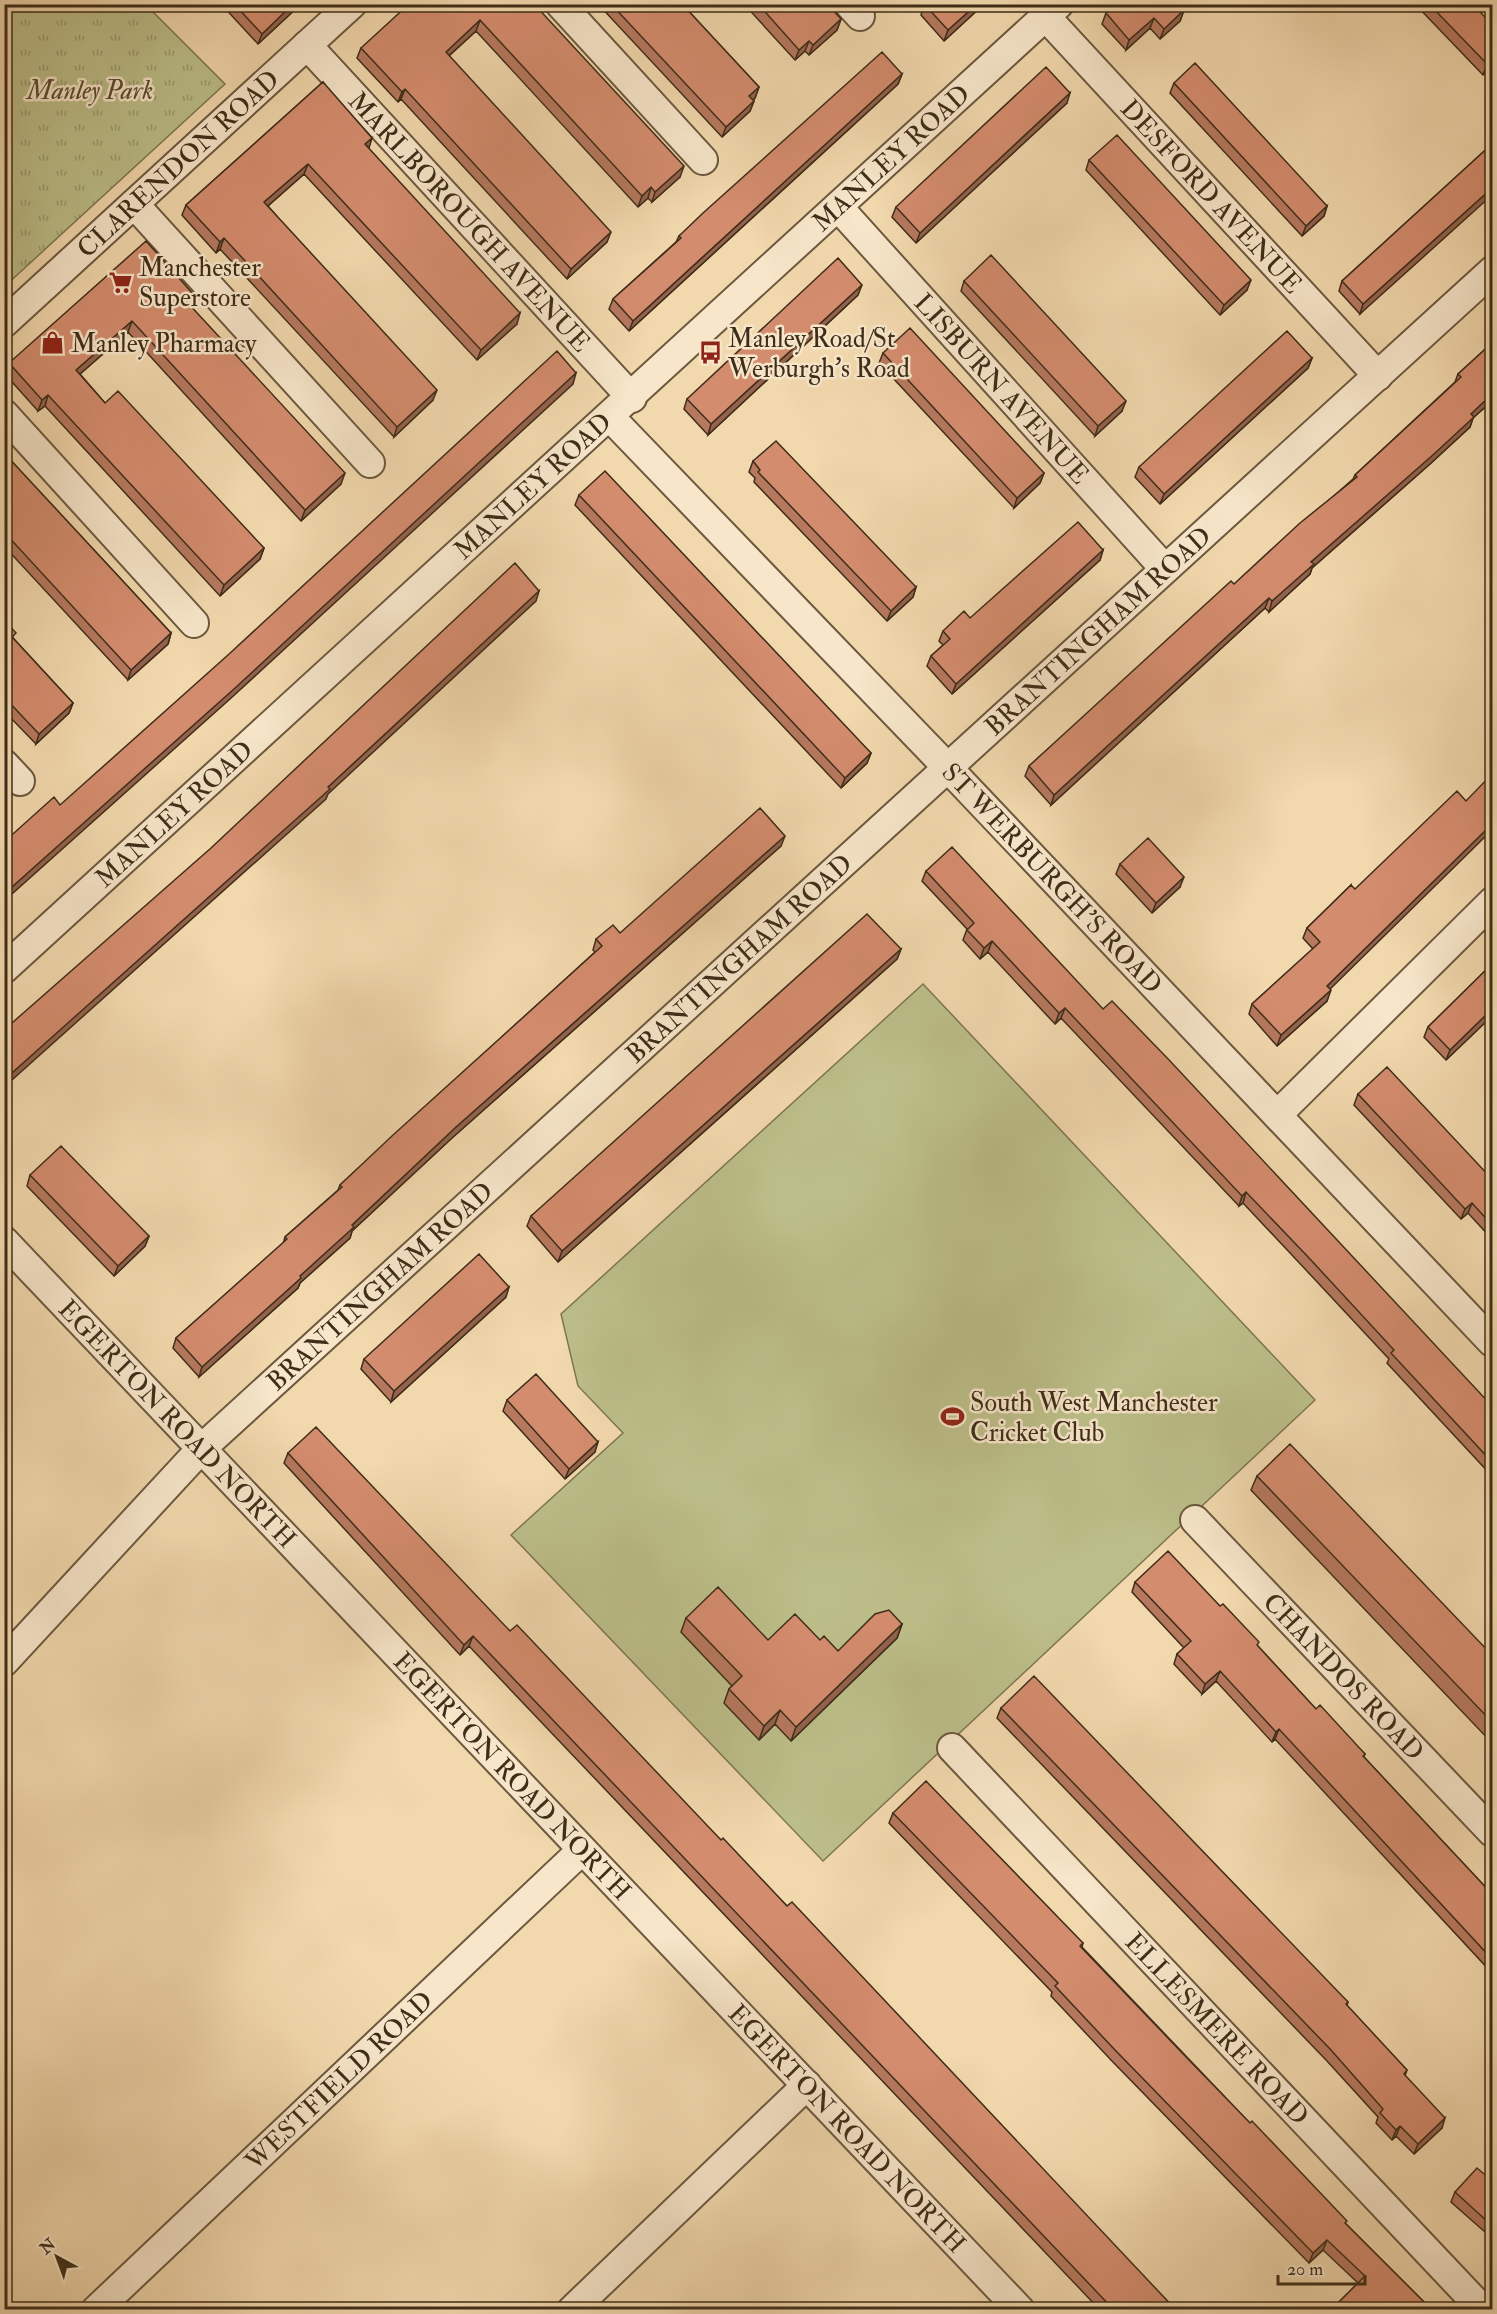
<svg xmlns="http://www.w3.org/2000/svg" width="1497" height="2314" font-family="'IM FELL Double Pica',serif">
	<defs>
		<pattern id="grass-tufts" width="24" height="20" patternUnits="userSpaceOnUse" patternTransform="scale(1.5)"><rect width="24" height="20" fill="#bcbe89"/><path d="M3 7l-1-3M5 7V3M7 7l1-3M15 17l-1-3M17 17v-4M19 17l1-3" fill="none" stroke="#9a9b6f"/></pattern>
	</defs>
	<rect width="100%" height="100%" fill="#f2d8ad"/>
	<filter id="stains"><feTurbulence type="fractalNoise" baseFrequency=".00333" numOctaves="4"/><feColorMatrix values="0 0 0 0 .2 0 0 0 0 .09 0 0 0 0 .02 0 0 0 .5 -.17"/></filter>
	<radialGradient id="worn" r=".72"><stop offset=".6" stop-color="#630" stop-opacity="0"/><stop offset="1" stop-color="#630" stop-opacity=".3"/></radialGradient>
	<!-- grass -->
	<path fill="url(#grass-tufts)" stroke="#7d7651" stroke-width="1.5" d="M5,4L146,5L225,84L5,286Z"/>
	<!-- garden -->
	<path fill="#bcbe89" stroke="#7d7651" stroke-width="1.5" d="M923,984L1315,1400L823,1861L511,1535L623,1433L578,1386L561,1314Z"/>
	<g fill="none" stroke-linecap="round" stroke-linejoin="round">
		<defs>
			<g id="minor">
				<path d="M560,4L703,160"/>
				<path d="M849,4L860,16"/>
				<path id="s1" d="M1046,17L1378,376"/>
				<path id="s2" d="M307,45L632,398"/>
				<path d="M134,204L370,463"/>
				<path id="s3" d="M839,208L1165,569"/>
				<path id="s4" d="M4,323L352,4"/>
				<path d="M4,414L194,623"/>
				<path id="s5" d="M610,417L948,768L1492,1342"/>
				<path d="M4,764L20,781"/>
				<path id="s6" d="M4,969L1059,4"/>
				<path d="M1277,1115L1492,902"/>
				<path id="s7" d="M4,1241L1020,2310"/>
				<path id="s8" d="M1195,1520L1492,1832"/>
				<path id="s9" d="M4,1662L201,1449L1492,271"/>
				<path id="s10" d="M952,1748L1483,2310"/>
				<path id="s11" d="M96,2310L582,1850"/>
				<path d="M572,2310L807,2085"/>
			</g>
		</defs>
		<!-- minor casing -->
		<use href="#minor" stroke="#6b583e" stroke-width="32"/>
		<!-- minor -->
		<use href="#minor" stroke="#f7e6ca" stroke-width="28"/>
	</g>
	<!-- wall -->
	<path fill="#b6785f" stroke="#3e2d19" stroke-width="1.5" d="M221,4H301L258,44Z
		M534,4L680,177L652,202L648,198L638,207L476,31L449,56L607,242L567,279L401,99L398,102L357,58L361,48Z
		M598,4H682L759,87L755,98L753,100L754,101L750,111L722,137Z
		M744,4H827L841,19L837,30L809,55L805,51L795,60Z
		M924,4H984L944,41L921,15Z
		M1415,4H1473L1492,66L1483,75Z
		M1184,10L1180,21L1160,39L1150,28L1126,50L1102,24L1106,13Z
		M902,74L898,84L629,331L609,309L613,299L676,242L679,236Z
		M323,82L368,148L517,324L477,360L304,174L268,206L433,400L394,437L220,249L216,253L182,215L186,205Z
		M1174,83L1327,206L1324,216L1302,236L1170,93Z
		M1067,103L916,243L892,217L896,207Z
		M1492,144L1360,314L1339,291L1342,281Z
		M1089,160L1247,290L1220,315L1086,170Z
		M964,281L1122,411L1095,436L961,291Z
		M194,295L190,306L341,484L301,521L128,332L80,374L105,403L264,548L260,559L220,596L45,406L38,411L5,374L9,363Z
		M858,295L708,435L684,409L687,399Z
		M1492,343V401L1473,418L1470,427L1430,464L1312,568L1310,574L1269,612L1265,608L1051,805L1025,776L1029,766L1353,479L1355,475L1455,382L1458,374Z
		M883,353L1044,473L1040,483L1014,508L879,363Z
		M1312,358L1308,368L1160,504L1135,477L1139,467Z
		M4,453L171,633L168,644L128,680L4,546Z
		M753,461L916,587L913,597L887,621L754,482L755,478L749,472Z
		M579,495L871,753L867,763L841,788L575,505Z
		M1103,550L1100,560L952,694L927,666L931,656L943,645L939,641L943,631L970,618Z
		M4,620L14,639L73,703L69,713L36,744L4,711Z
		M781,846L452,1138L352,1231L350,1238L300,1283L298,1288L199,1377L173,1348L176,1338L283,1244L285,1237L338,1190L340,1185L595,952L593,950L596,939L620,933Z
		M1120,864L1180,887L1152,913L1116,874Z
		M926,871L1103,1009L1492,1406V1476L1387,1363L1389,1359L1306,1270L1243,1203L1239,1206L1061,1018L1055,1024L988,952L980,959L963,940L967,929L922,881Z
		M1351,885L1327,1001L1277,1046L1249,1014L1252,1004L1313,949L1303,938L1307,928Z
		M901,949L897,959L558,1262L527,1226L531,1216Z
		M1492,964V1016L1446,1060L1424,1037L1428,1027Z
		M1358,1094L1492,1179V1239L1468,1213L1461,1219L1354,1105Z
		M30,1175L149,1236L145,1246L114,1276L27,1186Z
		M506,1297L391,1402L361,1369L364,1359Z
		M507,1400L595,1452L565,1479L503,1411Z
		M288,1453L510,1631L787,1906L1176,2310H1100L469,1646L460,1655L284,1463Z
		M1257,1476L1492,1655V1743L1251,1490Z
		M1135,1582L1258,1646L1316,1709L1365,1754L1364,1757L1492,1894V1973L1275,1739L1272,1742L1216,1681L1202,1694L1174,1664L1177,1654L1184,1648L1132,1592Z
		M686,1618L768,1640H820L838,1651L902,1624L897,1638L791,1741L775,1724L759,1740L724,1703L729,1689L732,1686L681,1632Z
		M1001,1708L1348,2002L1347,2006L1407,2070L1405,2076L1442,2128L1414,2154L1396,2136L1392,2140L1376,2123L1378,2117L1327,2061L997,1718Z
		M893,1813L1083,1943L1082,1947L1346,2224L1426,2304L1424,2310H1331L1358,2283L1323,2250L1309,2263L1111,2060L1051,1996L1052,1992L889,1823Z
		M1492,2176V2224L1485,2232L1451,2202L1455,2192L1490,2179Z"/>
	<!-- shaded-wall -->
	<path fill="#94624d" stroke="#3e2d19" stroke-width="1.5" d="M293,4H301L258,44L262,34Z
		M977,4H984L944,41L948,30Z
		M1184,10L1180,21L1160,39L1164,29Z
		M1154,18L1150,28L1126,50L1129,40Z
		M841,19L837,30L809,55L813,45Z
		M480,20L476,31L442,62L446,52Z
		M809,41L805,51L795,60L799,50Z
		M1492,59V66L1483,75L1487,64Z
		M902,74L898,84L629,331L633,321Z
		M759,87L755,98L746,107L749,96Z
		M405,89L401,99L398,102L402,92Z
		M1070,93L1067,103L916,243L920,233Z
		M754,101L750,111L722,137L726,127Z
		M372,138L369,148L365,144Z
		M308,164L304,174L261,212L264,202Z
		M684,166L680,177L652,202L655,192Z
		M651,187L648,198L638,207L642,196Z
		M1492,188V195L1360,314L1363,304Z
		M1327,206L1324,216L1302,236L1306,226Z
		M611,232L607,242L567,279L571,269Z
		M224,238L220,249L216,253L220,242Z
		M1251,280L1247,290L1220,315L1224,305Z
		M862,285L858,295L708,435L711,424Z
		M194,295L190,306L187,302Z
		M520,313L517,324L477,360L481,350Z
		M132,321L128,332L72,381L76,370Z
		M1312,358L1308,368L1160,504L1164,494Z
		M576,373L573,384L230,699L4,901V894Z
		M437,390L433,400L394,437L397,427Z
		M1492,394V401L1473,418L1470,427L1430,464L1312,568L1310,574L1269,612L1272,601L1311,562Z
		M48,395L45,406L38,411L42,400Z
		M1126,401L1122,411L1095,436L1098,426Z
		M345,473L341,484L301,521L305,510Z
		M1044,473L1040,483L1014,508L1017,498Z
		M264,548L260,559L220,596L224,585Z
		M1103,550L1100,560L952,694L956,684Z
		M916,587L913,597L887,621L891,611Z
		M539,591L536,601L328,794L326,799L4,1087V1080L328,787Z
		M1269,598L1265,608L1051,805L1054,795Z
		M171,633L168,644L128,680L131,670Z
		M73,703L69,713L36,744L39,734Z
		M871,753L867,763L841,788L845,778Z
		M1492,824V830L1323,996L1327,986Z
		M785,836L781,846L452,1138L352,1231L350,1238L300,1283L298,1288L199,1377L202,1367L456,1127Z
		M1184,877L1180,887L1152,913L1156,903Z
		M992,941L988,952L980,959L984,948Z
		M901,949L897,959L558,1262L562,1251Z
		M1331,990L1327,1001L1277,1046L1281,1035Z
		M1065,1008L1061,1018L1055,1024L1059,1013Z
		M1492,1009V1016L1446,1060L1450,1050Z
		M1246,1192L1243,1203L1239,1206L1242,1196Z
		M1472,1203L1468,1213L1461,1219L1465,1209Z
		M149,1236L145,1246L114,1276L118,1266Z
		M509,1287L506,1297L391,1402L394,1391Z
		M598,1442L595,1452L565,1479L569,1469Z
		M902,1624L897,1638L791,1741L796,1727Z
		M473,1636L469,1646L460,1655L464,1645Z
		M1220,1671L1216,1681L1202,1694L1205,1684Z
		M780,1710L775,1724L759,1740L764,1726Z
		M1279,1729L1275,1739L1272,1742L1276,1732Z
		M1445,2118L1442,2128L1414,2154L1418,2144Z
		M1400,2126L1396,2136L1392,2140L1396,2130Z
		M1492,2218V2224L1485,2232L1488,2222Z
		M1327,2240L1323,2250L1309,2263L1313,2253Z"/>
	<!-- building -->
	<path fill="#d48c6e" stroke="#3e2d19" stroke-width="1.5" d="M234,4H293L262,34Z
		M409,4H534L684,166L655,192L651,187L642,196L480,20L446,52L611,232L571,269L405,89L402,92L361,48Z
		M611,4H682L759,87L749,96L754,101L726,127Z
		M758,4H827L841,19L813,45L809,41L799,50Z
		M924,4H977L948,30Z
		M1116,4H1179L1184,10L1164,29L1154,18L1129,40L1106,13Z
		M1429,4H1473L1492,25V59L1487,64Z
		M882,52L902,74L633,321L613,299L681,238L679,236L703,213Z
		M1195,63L1327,206L1306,226L1174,83Z
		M1046,67L1070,93L920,233L896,207Z
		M323,82L372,138L365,144L520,313L481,350L308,164L264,202L437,390L397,427L224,238L220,242L186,205Z
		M1117,135L1251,280L1224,305L1089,160Z
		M1492,144V188L1363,304L1342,281Z
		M146,241L194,295L187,302L345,473L305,510L132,321L76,370L105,403L118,391L264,548L224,585L48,395L42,400L9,363Z
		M991,255L1126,401L1098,426L964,281Z
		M838,258L862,285L711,424L687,399Z
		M910,328L1044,473L1017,498L883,353Z
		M1287,331L1312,358L1164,494L1139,467Z
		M1492,343V394L1471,414L1474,417L1434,454L1311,562L1314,564L1272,601L1269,598L1054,795L1029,766L1231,581L1234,584L1300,523L1357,477L1355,475L1461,377L1458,374Z
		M557,351L576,373L234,689L4,894V842L54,797L60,805L228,655Z
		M776,441L916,587L891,611L758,472L760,470L753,461Z
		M4,453L171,633L131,670L4,532Z
		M605,471L871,753L845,778L579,495Z
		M1078,522L1103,550L956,684L931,656L950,639L943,631L964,611L970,618Z
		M515,563L539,591L328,787L330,789L4,1080V1030L211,848Z
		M4,620L16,633L12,637L73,703L39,734L4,697Z
		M1492,774V824L1327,986L1331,990L1281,1035L1252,1004L1320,942L1307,928L1351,885L1355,889L1457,791L1466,801Z
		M760,808L785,836L456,1127L352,1225L354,1227L300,1276L301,1278L202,1367L176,1338L287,1239L285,1237L342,1187L340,1185L393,1135L602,946L596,939L613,925L620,933Z
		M1148,838L1184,877L1156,903L1120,864Z
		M952,847L1103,1009L1112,1001L1171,1062L1492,1406V1462L1391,1353L1394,1350L1310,1259L1246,1192L1242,1196L1065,1008L1059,1013L992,941L984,948L967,930L974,923L926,871Z
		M867,914L901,949L562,1251L531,1216Z
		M1492,964V1009L1450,1050L1428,1027Z
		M1387,1067L1492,1179V1225L1472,1203L1465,1209L1358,1094Z
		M61,1146L149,1236L118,1266L30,1175Z
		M479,1254L509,1287L394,1391L364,1359Z
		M536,1374L598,1442L569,1469L507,1400Z
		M316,1427L510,1631L517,1625L721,1840L723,1838L787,1906L792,1902L1176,2310H1114L473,1636L464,1645L288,1453Z
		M1290,1444L1492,1655V1722L1257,1476Z
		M1168,1551L1220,1606L1223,1604L1259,1642L1257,1645L1316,1709L1320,1705L1365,1754L1363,1756L1492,1894V1959L1279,1729L1276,1732L1220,1671L1205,1684L1177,1654L1191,1641L1135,1582Z
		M718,1587L768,1640L795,1614L820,1640L824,1636L838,1651L875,1614L889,1610L902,1624L796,1727L780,1710L764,1726L729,1689L742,1676L686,1618Z
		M1034,1676L1348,2002L1346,2004L1407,2070L1404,2074L1445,2118L1418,2144L1400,2126L1396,2130L1380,2113L1383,2109L1331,2050L1001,1708Z
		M926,1781L1083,1943L1080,1946L1189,2060L1250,2123L1252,2121L1347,2221L1345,2223L1426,2304L1420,2310H1331L1365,2276L1327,2240L1313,2253L1115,2050L1055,1986L1058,1983L893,1813Z
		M1477,2168L1490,2179L1492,2176V2218L1488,2222L1455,2192Z"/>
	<!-- icons -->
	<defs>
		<symbol id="supermarket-bare" viewBox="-9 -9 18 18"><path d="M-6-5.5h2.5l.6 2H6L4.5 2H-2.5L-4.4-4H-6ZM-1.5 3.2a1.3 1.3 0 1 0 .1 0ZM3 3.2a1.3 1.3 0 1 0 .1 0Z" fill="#8f2418" stroke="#f7e6ca" stroke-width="2.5" paint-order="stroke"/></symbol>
		<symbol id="shop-bare" viewBox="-9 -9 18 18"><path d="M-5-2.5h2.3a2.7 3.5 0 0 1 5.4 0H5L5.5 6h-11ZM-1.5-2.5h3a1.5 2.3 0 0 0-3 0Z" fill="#8f2418" stroke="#f7e6ca" stroke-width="2.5" paint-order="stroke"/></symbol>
		<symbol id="bus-bare" viewBox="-9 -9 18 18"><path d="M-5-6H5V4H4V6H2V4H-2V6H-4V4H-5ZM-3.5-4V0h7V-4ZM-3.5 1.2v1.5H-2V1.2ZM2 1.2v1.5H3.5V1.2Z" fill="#8f2418" stroke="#f7e6ca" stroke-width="2.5" paint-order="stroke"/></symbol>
		<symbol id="stadium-bare" viewBox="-9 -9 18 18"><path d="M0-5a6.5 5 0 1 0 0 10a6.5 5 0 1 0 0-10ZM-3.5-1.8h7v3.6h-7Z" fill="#8f2418" stroke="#f7e6ca" stroke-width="2.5" paint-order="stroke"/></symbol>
	</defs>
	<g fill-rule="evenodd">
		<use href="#supermarket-bare" x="104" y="266" width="33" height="33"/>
		<use href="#shop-bare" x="36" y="326" width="33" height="33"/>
		<use href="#bus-bare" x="694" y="336" width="33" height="33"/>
		<use href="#stadium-bare" x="936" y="1400" width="33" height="33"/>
	</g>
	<g text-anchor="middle" stroke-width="5" stroke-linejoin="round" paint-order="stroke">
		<!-- park labels -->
		<g font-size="26" font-style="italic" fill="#574a2f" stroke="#f7e6ca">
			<text x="90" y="99">Manley Park</text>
		</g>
		<!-- street labels -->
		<g font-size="26" fill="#3e2d19" stroke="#f7e6ca">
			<text dy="9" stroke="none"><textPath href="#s6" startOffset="1202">MANLEY ROAD</textPath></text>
			<text dy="9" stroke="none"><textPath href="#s4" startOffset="236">CLARENDON ROAD</textPath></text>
			<text dy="9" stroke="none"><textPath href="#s1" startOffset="244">DESFORD AVENUE</textPath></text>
			<text dy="9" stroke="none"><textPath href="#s2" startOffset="240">MARLBOROUGH AVENUE</textPath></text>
			<text dy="9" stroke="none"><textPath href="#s3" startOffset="243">LISBURN AVENUE</textPath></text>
			<text dy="9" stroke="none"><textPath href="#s6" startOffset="716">MANLEY ROAD</textPath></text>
			<text dy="9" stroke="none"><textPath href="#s9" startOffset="1504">BRANTINGHAM ROAD</textPath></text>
			<text dy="9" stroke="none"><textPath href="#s6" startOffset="230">MANLEY ROAD</textPath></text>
			<text dy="9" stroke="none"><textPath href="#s5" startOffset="639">ST WERBURGH'S ROAD</textPath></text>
			<text dy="9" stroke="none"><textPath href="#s9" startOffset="1018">BRANTINGHAM ROAD</textPath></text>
			<text dy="9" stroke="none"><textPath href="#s9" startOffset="532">BRANTINGHAM ROAD</textPath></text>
			<text dy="9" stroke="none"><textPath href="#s7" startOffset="252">EGERTON ROAD NORTH</textPath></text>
			<text dy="9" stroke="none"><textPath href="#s8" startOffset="216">CHANDOS ROAD</textPath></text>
			<text dy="9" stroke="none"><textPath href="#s7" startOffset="738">EGERTON ROAD NORTH</textPath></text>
			<text dy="9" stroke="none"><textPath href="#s10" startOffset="386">ELLESMERE ROAD</textPath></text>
			<text dy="9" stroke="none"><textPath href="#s11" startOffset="334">WESTFIELD ROAD</textPath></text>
			<text dy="9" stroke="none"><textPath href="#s7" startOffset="1224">EGERTON ROAD NORTH</textPath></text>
		</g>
		<!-- poi labels -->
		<g font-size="26" fill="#3e2d19" stroke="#f7e6ca" text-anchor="start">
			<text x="139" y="276">Manchester<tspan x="139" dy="30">Superstore</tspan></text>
			<text x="728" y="347">Manley Road/St<tspan x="728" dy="30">Werburgh's Road</tspan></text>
			<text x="71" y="352">Manley Pharmacy</text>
			<text x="970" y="1411">South West Manchester<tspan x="970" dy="30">Cricket Club</tspan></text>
		</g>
	</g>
	<!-- margin -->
	<rect width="1497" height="2314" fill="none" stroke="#f2d8ad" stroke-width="24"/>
	<rect x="6" y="6" width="1485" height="2302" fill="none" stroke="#3e2d19" stroke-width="3"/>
	<rect x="12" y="12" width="1473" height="2290" fill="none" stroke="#3e2d19" stroke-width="1.5"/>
	<!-- north arrow -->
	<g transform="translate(57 2257) rotate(319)" stroke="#f7e6ca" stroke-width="4.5" paint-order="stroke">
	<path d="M0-4.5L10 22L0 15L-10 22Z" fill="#3e2d19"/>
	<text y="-9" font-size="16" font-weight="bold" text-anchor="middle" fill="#3e2d19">N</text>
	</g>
	<!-- scale -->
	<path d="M1278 2275v9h87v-9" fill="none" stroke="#3e2d19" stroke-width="3"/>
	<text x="1287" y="2275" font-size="18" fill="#3e2d19" stroke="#f7e6ca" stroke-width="4.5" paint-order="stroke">20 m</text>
	<rect width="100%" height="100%" filter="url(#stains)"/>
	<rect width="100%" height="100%" fill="url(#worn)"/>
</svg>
